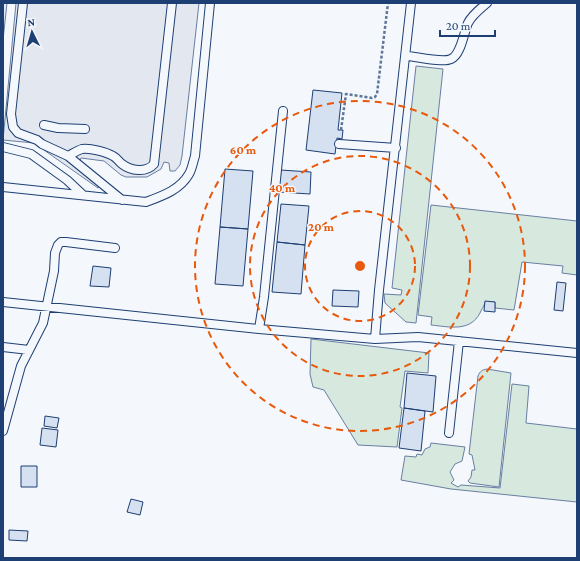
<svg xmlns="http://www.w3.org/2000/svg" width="580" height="561" font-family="'Crimson Pro',serif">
	<rect width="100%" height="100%" fill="#f4f7fb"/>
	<!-- green -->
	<path fill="#d7e8df" stroke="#687fa3" d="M416,66L443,69L416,323L406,322L385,303L384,294L401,295L402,290L392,288Z
		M431,205L577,221V275L562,273L563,266L522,262L514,310L495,308V302H485C484,307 482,308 480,313C470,332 450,327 431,325L432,317L418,315Z
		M311,339L429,353L428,373L405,371L400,407L402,408L397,447L358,445L324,390L313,387L310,374Z
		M487,369L511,373L499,487L470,483L468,481L471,477L472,470H475L472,455L469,454L478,376C480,371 482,370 487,369Z
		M512,384L529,386L526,423L577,429V502L451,489L401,480L405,456L416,457L417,454L422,455L425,449L430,447L431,443L465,447L462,461L455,464L450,472L454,480L451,483L458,487L461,485L500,488Z"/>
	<!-- parking -->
	<path fill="#e3e8f0" stroke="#687fa3" d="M3,3H7L3,40Z
		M16,3H199L182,156L180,165L175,171H170L169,163L164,162L161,169L147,177H126L121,175L104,161L81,158L80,161L103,181L98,188L34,143L3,140Z"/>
	<!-- building -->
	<path fill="#d5e0f0" stroke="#1d3f73" d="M313,90L342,93L338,130H343L342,139L337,138L335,154L306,150Z
		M225,169L253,171L248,229L220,227Z
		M280,170L311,172L310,194L279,192Z
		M281,204L309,206L305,245L277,242Z
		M220,227L248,229L243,286L215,284Z
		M277,242L305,245L301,294L272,292Z
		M93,266L111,268L109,287L90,286Z
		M557,282L566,283L563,311L554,310Z
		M333,290L359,291L358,307L332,306Z
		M485,301L495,302V312L484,311Z
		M407,373L436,376L433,412L404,408Z
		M404,408L425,411L421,451L399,448Z
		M45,416L59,418L57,428L44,426Z
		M42,428L58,430L56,447L40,445Z
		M21,466H37V487H21Z
		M131,499L143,502L140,515L127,512Z
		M9,530L28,531L27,541L9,540Z"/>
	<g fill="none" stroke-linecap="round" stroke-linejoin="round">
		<defs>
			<path id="lane" d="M23,3L11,114L13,127L18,133L37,140L42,144L68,156L122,200
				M406,57L408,56C418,57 443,63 451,59C461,55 464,32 468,23C472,15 480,9 487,3
				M44,125L58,128L85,129
				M339,144L396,148
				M3,147L31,154L67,180L83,195
				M68,156C72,154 78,150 82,149C91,148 106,152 113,156C117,158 119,162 122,164C131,171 146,173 154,164L172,3
				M3,187L146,202C162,196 180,190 189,174C192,169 193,162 195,156L210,3
				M3,302L259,329L375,339L418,337L577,353
				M259,329L264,297L283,111
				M375,339L379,290L411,3
				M3,347L29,350
				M3,431L21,366L43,323L54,271L55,253L58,245L61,242H66L115,248
				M449,433L459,341"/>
		</defs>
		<!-- lane casing -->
		<use href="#lane" stroke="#1d3f73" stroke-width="10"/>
		<!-- path -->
		<path stroke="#5e769c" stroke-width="2.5" stroke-dasharray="3 2" stroke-linecap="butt" d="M341,130L346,94L372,98L375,97L377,94L388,3"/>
		<!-- lane -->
		<use href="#lane" stroke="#f4f7fb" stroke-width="8"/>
	</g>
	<!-- distance rings -->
	<g fill="none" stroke="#e8590c" stroke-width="2" stroke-dasharray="7 5">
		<circle cx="360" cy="266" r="55"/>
		<circle cx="360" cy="266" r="110"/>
		<circle cx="360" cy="266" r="165"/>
	</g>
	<circle cx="360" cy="266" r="6" fill="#e8590c" stroke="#f4f7fb" stroke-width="2"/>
	<g font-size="12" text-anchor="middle" font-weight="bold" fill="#e8590c" stroke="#f4f7fb" stroke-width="3" stroke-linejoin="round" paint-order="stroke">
		<text x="243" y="154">60 m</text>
		<text x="282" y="192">40 m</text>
		<text x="321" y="231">20 m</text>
	</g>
	<!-- border -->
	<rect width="580" height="561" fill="none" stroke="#1d3f73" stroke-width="8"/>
	<!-- north arrow -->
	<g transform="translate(32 32) rotate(355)" stroke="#f4f7fb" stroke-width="3" paint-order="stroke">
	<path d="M0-3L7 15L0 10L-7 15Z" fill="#1d3f73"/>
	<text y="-6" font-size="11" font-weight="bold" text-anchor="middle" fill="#1d3f73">N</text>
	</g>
	<!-- scale -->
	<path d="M440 30v6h55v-6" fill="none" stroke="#1d3f73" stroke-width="2"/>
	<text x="446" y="30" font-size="12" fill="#1d3f73" stroke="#f4f7fb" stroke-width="3" paint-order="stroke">20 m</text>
</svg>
